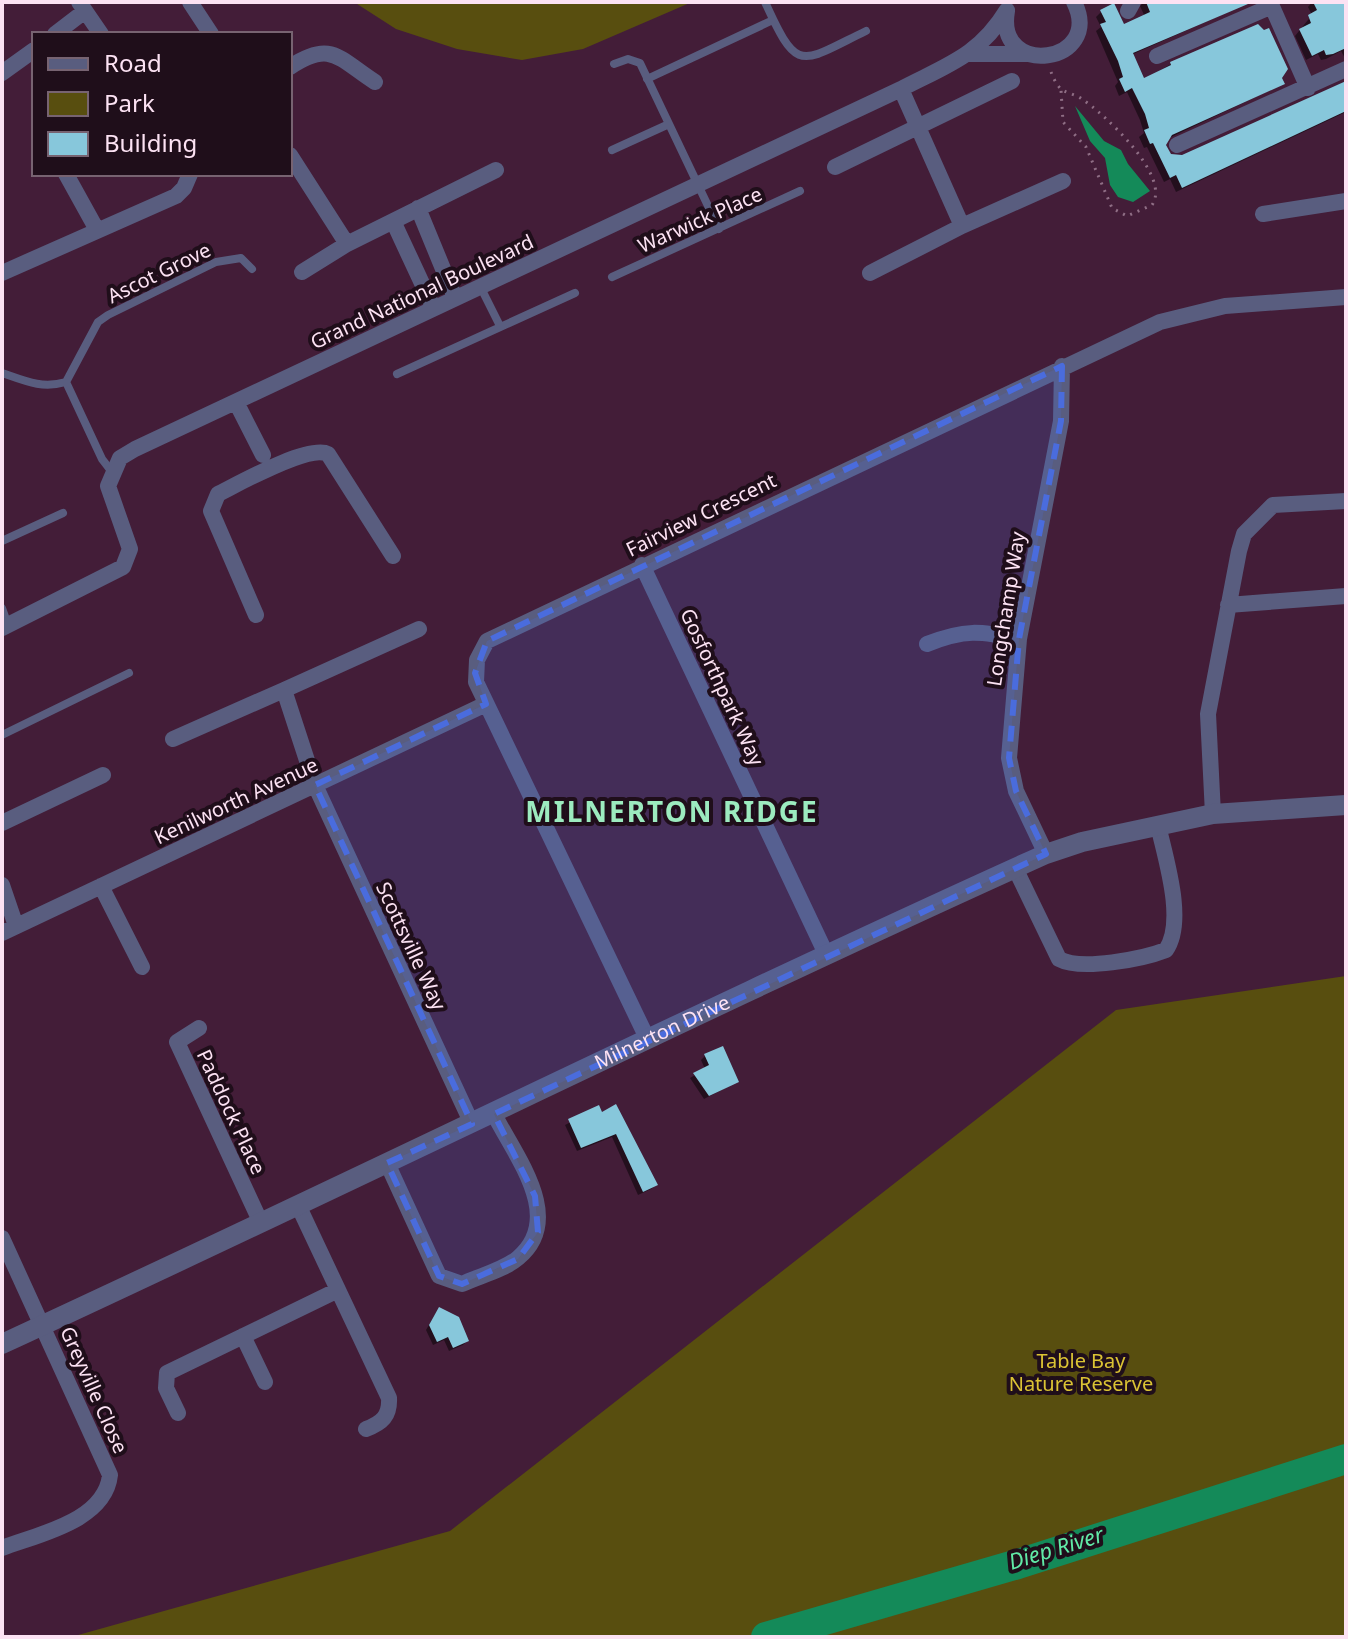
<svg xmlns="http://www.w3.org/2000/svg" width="1348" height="1639" font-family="'Noto Sans',sans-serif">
	<rect width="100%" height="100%" fill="#431d38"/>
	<!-- green -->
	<path fill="#584e0f" d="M354,2H692L583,49L522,60L457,49L396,29Z
		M1346,976V1637H71L450,1531L1116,1010Z"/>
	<!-- water -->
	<path fill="#148a59" d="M1075,106L1104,141L1121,150L1128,164L1150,191L1133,202L1118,197L1110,185L1105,158L1090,141Z"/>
	<!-- shadow -->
	<path fill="#0007" d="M1144,2L1246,4L1131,55L1144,80L1171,64L1280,78L1283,84L1167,139L1164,145L1169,155L1182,157L1346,82V112L1176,192L1170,179L1164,182L1147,147L1144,148L1139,137L1144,133L1140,120L1127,92L1119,96L1115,86L1118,82L1096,31L1101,27L1096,17L1101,12L1123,27L1145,17L1140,6Z
		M1312,2H1346V60L1341,51L1326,59L1321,60L1318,54L1306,60L1295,36L1312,15L1308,7Z
		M705,1056L737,1082L704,1099L690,1078L705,1069L701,1060Z
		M598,1108L656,1185L651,1189L638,1195L612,1137L577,1151L565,1125Z
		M436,1313L467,1341L463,1345L449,1351L444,1340L433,1345L426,1330Z"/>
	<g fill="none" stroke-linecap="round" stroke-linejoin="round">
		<!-- river -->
		<path stroke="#148a59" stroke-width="30" d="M766,1637L1018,1564L1346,1459"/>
	</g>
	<!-- building -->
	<path fill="#87c7db" d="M1146,2L1248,4L1133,53L1144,78L1171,65L1170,62L1258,24L1264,30L1269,28L1288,69L1282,78L1285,84L1172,135L1166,145L1171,154L1182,155L1346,81V111L1182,188L1176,175L1170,178L1153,143L1150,144L1144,130L1149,128L1145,114L1132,88L1125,92L1119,79L1123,77L1118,61L1100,24L1106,22L1100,10L1114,3L1124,24L1150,12Z
		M1313,2H1346V48L1333,54L1326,55L1324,50L1312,56L1299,29L1311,23L1308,15L1317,10Z
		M723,1046L739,1082L709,1096L693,1073L709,1065L704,1054Z
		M616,1104L658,1185L643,1192L616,1134L581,1148L568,1119L599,1105L602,1112Z
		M439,1307L459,1317L469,1341L453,1348L448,1337L437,1342L429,1325Z"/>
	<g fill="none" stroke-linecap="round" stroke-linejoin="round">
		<!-- path -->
		<path stroke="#8f6e85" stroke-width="3" stroke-dasharray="2 6" stroke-linecap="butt" d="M1051,72C1053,77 1056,84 1060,88C1065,93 1075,94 1082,99C1104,114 1172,176 1152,205L1127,216L1112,208L1086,147L1063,122L1061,90"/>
		<!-- service -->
		<path stroke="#595d7f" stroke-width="8" d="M765,2C798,75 800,63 866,31
			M614,64L628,59L640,63L719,229
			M647,79L773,20
			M612,150L669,124
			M612,277L800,191
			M480,286L500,326
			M2,373C25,381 42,389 66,382L98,322L108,315L216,262L241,258L252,269
			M397,374L575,293
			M66,382L102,459L112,472
			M2,541L63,513
			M2,608L8,625
			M2,735L129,673"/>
		<!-- minor -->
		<path stroke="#595d7f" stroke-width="16" d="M79,2L101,34
			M190,2L211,34
			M1270,2L1308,88
			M1007,11C995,79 1105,64 1074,2
			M1128,11L1133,2
			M55,34L85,11
			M971,54H1027
			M1157,56L1272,6
			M290,67C331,40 338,58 375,82
			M2,73L34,50
			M901,89L962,226
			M1177,145L1346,69
			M290,155L347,244L496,170
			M835,167L1012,81
			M66,174L97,230
			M418,208L455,298
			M1263,214L1346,201
			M393,221L433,307
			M302,272L347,244
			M2,273L176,196L184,188L190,174
			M870,273L962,226L1063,181
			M236,402L263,455
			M642,565L827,956
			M1228,605L1346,596
			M256,615L211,511L218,494C238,484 309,444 328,454L393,556
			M2,628L123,567L130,549L108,486L120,458L135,449L901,89C947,65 979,56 1007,10
			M927,644C965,629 980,631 1019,639
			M284,690L419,629
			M173,739L284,690L315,785L472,1124
			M1213,814L1208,714L1239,551L1244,534L1273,505L1346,501
			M2,823L103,775
			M1046,854L1016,791L1009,758L1019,639L1061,421L1062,366
			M1015,868L1059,959C1081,971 1143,959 1166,950C1186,921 1165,857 1158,825
			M2,885L16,926
			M101,886L142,967
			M2,933L486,704
			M199,1028L177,1042L261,1223
			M647,1038L476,682L477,660L487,641L1160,322L1225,306L1346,297
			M387,1163L439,1276L462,1284C479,1276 504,1270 518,1258C566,1218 515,1156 494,1114
			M298,1205L389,1398C390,1416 382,1423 366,1429
			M2,1238L110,1475C105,1521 39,1534 2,1548
			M243,1336L265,1382
			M178,1413L166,1388L167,1373L336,1291"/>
		<!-- tertiary -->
		<path stroke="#595d7f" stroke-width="20" id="s1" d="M2,1344C351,1183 696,1012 1046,854L1082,842L1213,814L1346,805"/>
	</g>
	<!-- marked area -->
	<path fill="#4a6cdd" fill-opacity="0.2" stroke="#4a6cdd" stroke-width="6" stroke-dasharray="16 10" stroke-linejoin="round" d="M1062,366L1061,421L1019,639L1009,758L1016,791L1046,854L494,1114L535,1196L538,1232L518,1259L462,1284L439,1276L387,1163L472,1124L315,785L486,704L475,673L487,641Z"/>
	<g text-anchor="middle" stroke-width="8" stroke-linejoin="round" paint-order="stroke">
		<!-- street labels -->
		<g font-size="20" fill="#fce2f3" stroke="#1f0e1a">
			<text transform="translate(700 220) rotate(-24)" y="7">Warwick Place</text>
			<text transform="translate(159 273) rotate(-26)" y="7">Ascot Grove</text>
			<text transform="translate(422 292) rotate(-25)" y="7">Grand National Boulevard</text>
			<text transform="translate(701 515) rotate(-26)" y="7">Fairview Crescent</text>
			<text transform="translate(1006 609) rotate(-81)" y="7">Longchamp Way</text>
			<text transform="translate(722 687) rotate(65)" y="7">Gosforthpark Way</text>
			<text transform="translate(236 801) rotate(-25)" y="7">Kenilworth Avenue</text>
			<text transform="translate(411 946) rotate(65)" y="7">Scottsville Way</text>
			<text dy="7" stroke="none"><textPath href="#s1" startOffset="730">Milnerton Drive</textPath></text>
			<text transform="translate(231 1112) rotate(65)" y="7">Paddock Place</text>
			<text transform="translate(94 1390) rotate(66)" y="7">Greyville Close</text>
		</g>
		<!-- park labels -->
		<g font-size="20" fill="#dbc334" stroke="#1f0e1a">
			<text x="1081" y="1368">Table Bay<tspan x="1081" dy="23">Nature Reserve</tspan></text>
		</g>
		<!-- water labels -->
		<g font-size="22" font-style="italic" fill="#61eaa7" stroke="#1f0e1a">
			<text transform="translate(1056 1548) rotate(-17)" y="8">Diep River</text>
		</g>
		<!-- district labels -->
		<g font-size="28" font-weight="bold" letter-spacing="2" fill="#9cebbf" stroke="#1f0e1a">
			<text x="672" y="822">MILNERTON RIDGE</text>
		</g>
	</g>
	<!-- border -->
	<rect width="1348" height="1639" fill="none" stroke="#fce2f3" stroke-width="8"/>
	<!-- legend -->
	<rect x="32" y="32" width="260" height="144" fill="#1f0e1a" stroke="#776371" stroke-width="2"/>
	<rect x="48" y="58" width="40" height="12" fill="#595d7f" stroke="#776371" stroke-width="2"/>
	<text x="104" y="72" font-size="24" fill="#fce2f3">Road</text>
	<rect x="48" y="92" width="40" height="24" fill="#584e0f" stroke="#776371" stroke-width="2"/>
	<text x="104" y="112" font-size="24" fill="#fce2f3">Park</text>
	<rect x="48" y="132" width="40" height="24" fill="#87c7db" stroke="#776371" stroke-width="2"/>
	<text x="104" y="152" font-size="24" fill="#fce2f3">Building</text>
</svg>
